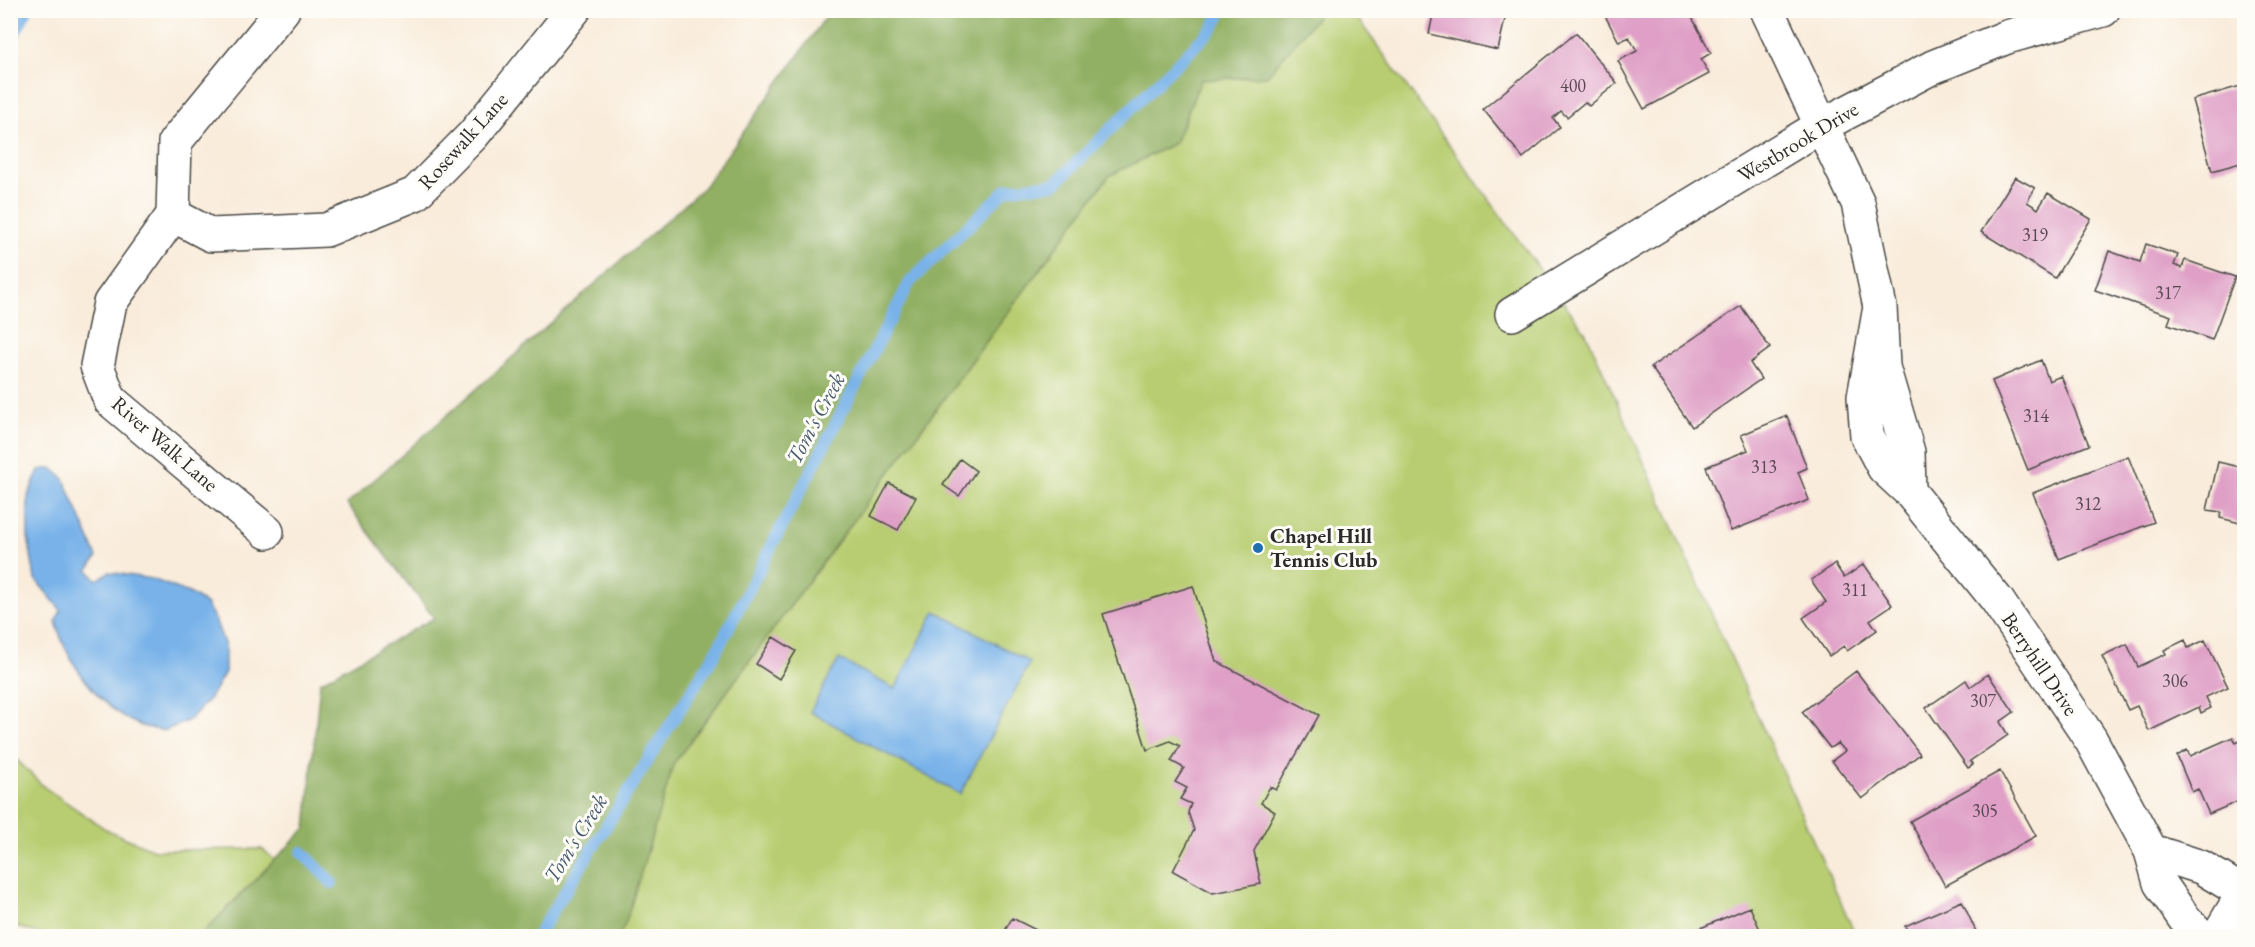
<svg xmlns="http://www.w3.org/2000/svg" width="2255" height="947" font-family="'EB Garamond',serif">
	<rect width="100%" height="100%" fill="#fdfcf7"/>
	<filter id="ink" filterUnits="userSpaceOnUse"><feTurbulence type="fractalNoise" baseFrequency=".0167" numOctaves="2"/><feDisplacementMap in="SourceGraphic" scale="12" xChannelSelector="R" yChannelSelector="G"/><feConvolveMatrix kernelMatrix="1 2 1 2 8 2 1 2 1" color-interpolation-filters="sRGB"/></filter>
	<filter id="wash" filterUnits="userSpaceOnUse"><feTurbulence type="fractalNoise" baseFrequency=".008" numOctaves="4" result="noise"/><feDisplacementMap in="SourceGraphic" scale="24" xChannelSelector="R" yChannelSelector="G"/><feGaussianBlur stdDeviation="1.35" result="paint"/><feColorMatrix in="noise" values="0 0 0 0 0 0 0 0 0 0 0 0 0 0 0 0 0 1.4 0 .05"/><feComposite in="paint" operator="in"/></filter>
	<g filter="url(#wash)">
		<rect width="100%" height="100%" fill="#f9ecdb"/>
		<!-- green -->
		<path fill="#b8cd71" stroke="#727c4e" stroke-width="1.5" d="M1232,10L1352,11L1586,333L1856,936H546Z
			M10,753L44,787L107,830L154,850L262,849L275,860L200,936H47L11,925Z"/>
		<!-- forest -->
		<path fill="#92b063" stroke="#5e6e47" stroke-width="1.5" d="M830,11L1316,10L1317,17L1267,76L1201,80L1175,143L1109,176L674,763L626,922L619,936H200L306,828L320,682L434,618L347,504L704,187Z"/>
		<!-- water -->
		<path fill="#78b2e9" stroke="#526e8a" stroke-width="1.5" d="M52,468L64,479L97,557L88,570L97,580L109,572L152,579L189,593L206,604L215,619L225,646V672L210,698L189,720L164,731C155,729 145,728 137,724C99,707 65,660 56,621L61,610L35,579L28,537V496L39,470Z
			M935,611L1030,662L960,794L810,712L839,659L895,689Z"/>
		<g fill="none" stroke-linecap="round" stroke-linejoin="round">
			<!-- stream -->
			<path stroke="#78b2e9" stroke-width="12" d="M10,42L27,10
				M302,852L332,883
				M537,936L715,654L910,282L1007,189L1055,184L1213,28L1222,10"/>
		</g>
		<g id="blocks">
			<!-- building -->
			<path fill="#df9fc6" d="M1434,10H1507L1498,50L1429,34Z
				M1602,10H1688L1711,53L1701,59L1709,74L1644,109L1618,61L1637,51L1629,37L1619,42Z
				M1576,33L1617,83L1589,106L1585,102L1567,117L1561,111L1553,118L1560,127L1523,158L1483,109Z
				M2244,85V162L2212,171L2192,100Z
				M2015,177L2035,188L2027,202L2038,209L2048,193L2091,219L2055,278L1981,232Z
				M2146,244L2178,255L2174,265L2182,268L2185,260L2235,277L2212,340L2168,324L2171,316L2095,290L2109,251L2140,262Z
				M1741,306L1770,348L1750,363L1761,379L1692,427L1651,367Z
				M2041,360L2049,381L2061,376L2089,445L2028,470L1992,381Z
				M1787,416L1807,468L1798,472L1809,500L1731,531L1706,467L1748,450L1741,435Z
				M2128,456L2154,522L2059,559L2033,493Z
				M960,459L976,471L959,496L943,485Z
				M2218,462L2244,468V524L2220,518L2221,512L2207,510Z
				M889,483L916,497L898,530L871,516Z
				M1835,564L1844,578L1864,564L1892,605L1870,620L1877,630L1847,651L1844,646L1829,656L1803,618L1826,602L1811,580Z
				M1193,586L1216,661L1319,715L1276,790L1270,787L1261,803L1275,812L1254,851L1261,884L1213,893L1173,871L1194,830L1188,812L1191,804L1180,799L1187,788L1175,782L1184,768L1171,761L1180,746L1170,741L1147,750L1103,614Z
				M773,637L796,651L779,679L756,664Z
				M2185,640L2188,648L2205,640L2228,687L2206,697L2211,708L2201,713L2199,707L2149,731L2137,706L2128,710L2102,656L2127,644L2138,667L2166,654L2164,650Z
				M1856,671L1920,754L1862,799L1832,761L1845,751L1838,743L1830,748L1802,712Z
				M1988,674L2014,712L2000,722L2008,735L1970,761L1973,765L1968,768L1926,708L1966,680L1970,687Z
				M2233,737L2236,743L2244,739V799L2209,814L2198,789L2192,792L2177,756L2187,750L2190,756Z
				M2000,771L2036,836L1945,886L1910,821Z
				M1962,901L1978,936H1910L1905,926Z
				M1750,907L1762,934L1771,930L1773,936H1699L1696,930Z
				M1012,918L1042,933L1040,936H1002Z"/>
		</g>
	</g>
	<g filter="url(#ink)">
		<use href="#blocks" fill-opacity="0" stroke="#4a4845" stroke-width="1.5"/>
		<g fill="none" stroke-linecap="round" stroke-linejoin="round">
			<defs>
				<path id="minor" d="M283,10L175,142L173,215L211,235L326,230L415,194L473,135L574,10
					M1767,10L1858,203L1880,307L1883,367L1908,452L1909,491
					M173,215L110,303L97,366L110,400L267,532
					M1880,307L1864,397L1867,436L1884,468L1909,491L1997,600L2091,740L2151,851L2160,883L2184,918L2201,936
					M1512,314L1821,126L1933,67L2007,37L2103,10
					M2151,851L2201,867L2244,893
					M2218,936L2244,892"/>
			</defs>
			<!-- minor casing -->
			<use href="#minor" stroke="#4a4845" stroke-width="36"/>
			<!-- minor -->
			<use href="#minor" stroke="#fff" stroke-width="33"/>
		</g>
	</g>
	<!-- markers -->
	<circle fill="#1f6fb2" stroke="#fdfcf7" stroke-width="2" cx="1258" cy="548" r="6"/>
	<g text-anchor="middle" stroke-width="6" stroke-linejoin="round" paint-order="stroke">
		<!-- number labels -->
		<g font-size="18" fill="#584852">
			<text x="1573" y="92">400</text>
			<text x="2035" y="241">319</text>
			<text x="2168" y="299">317</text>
			<text x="2036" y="422">314</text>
			<text x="1764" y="473">313</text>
			<text x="2088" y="510">312</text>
			<text x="1855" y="596">311</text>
			<text x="2175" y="687">306</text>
			<text x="1983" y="707">307</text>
			<text x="1985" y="817">305</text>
		</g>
		<!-- street labels -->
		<g font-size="21" fill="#2b2b2b" stroke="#fdfcf7">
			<text transform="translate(463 141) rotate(-48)" y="7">Rosewalk Lane</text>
			<text transform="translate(1798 142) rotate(-31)" y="7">Westbrook Drive</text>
			<text transform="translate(165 444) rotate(41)" y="7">River Walk Lane</text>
			<text transform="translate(2040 664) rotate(56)" y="7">Berryhill Drive</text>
		</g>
		<!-- poi labels -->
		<g font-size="21" font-weight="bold" fill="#2b2b2b" stroke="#fdfcf7" text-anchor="start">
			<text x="1270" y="543">Chapel Hill<tspan x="1270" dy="24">Tennis Club</tspan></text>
		</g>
		<!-- water labels -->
		<g font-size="22" font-style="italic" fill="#465a6e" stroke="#fdfcf7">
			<text transform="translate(815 418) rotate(-62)" y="8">Tom's Creek</text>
			<text transform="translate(575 838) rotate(-58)" y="8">Tom's Creek</text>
		</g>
	</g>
	<!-- margin -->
	<rect width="2255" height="947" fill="none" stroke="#fdfcf7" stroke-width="36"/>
</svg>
